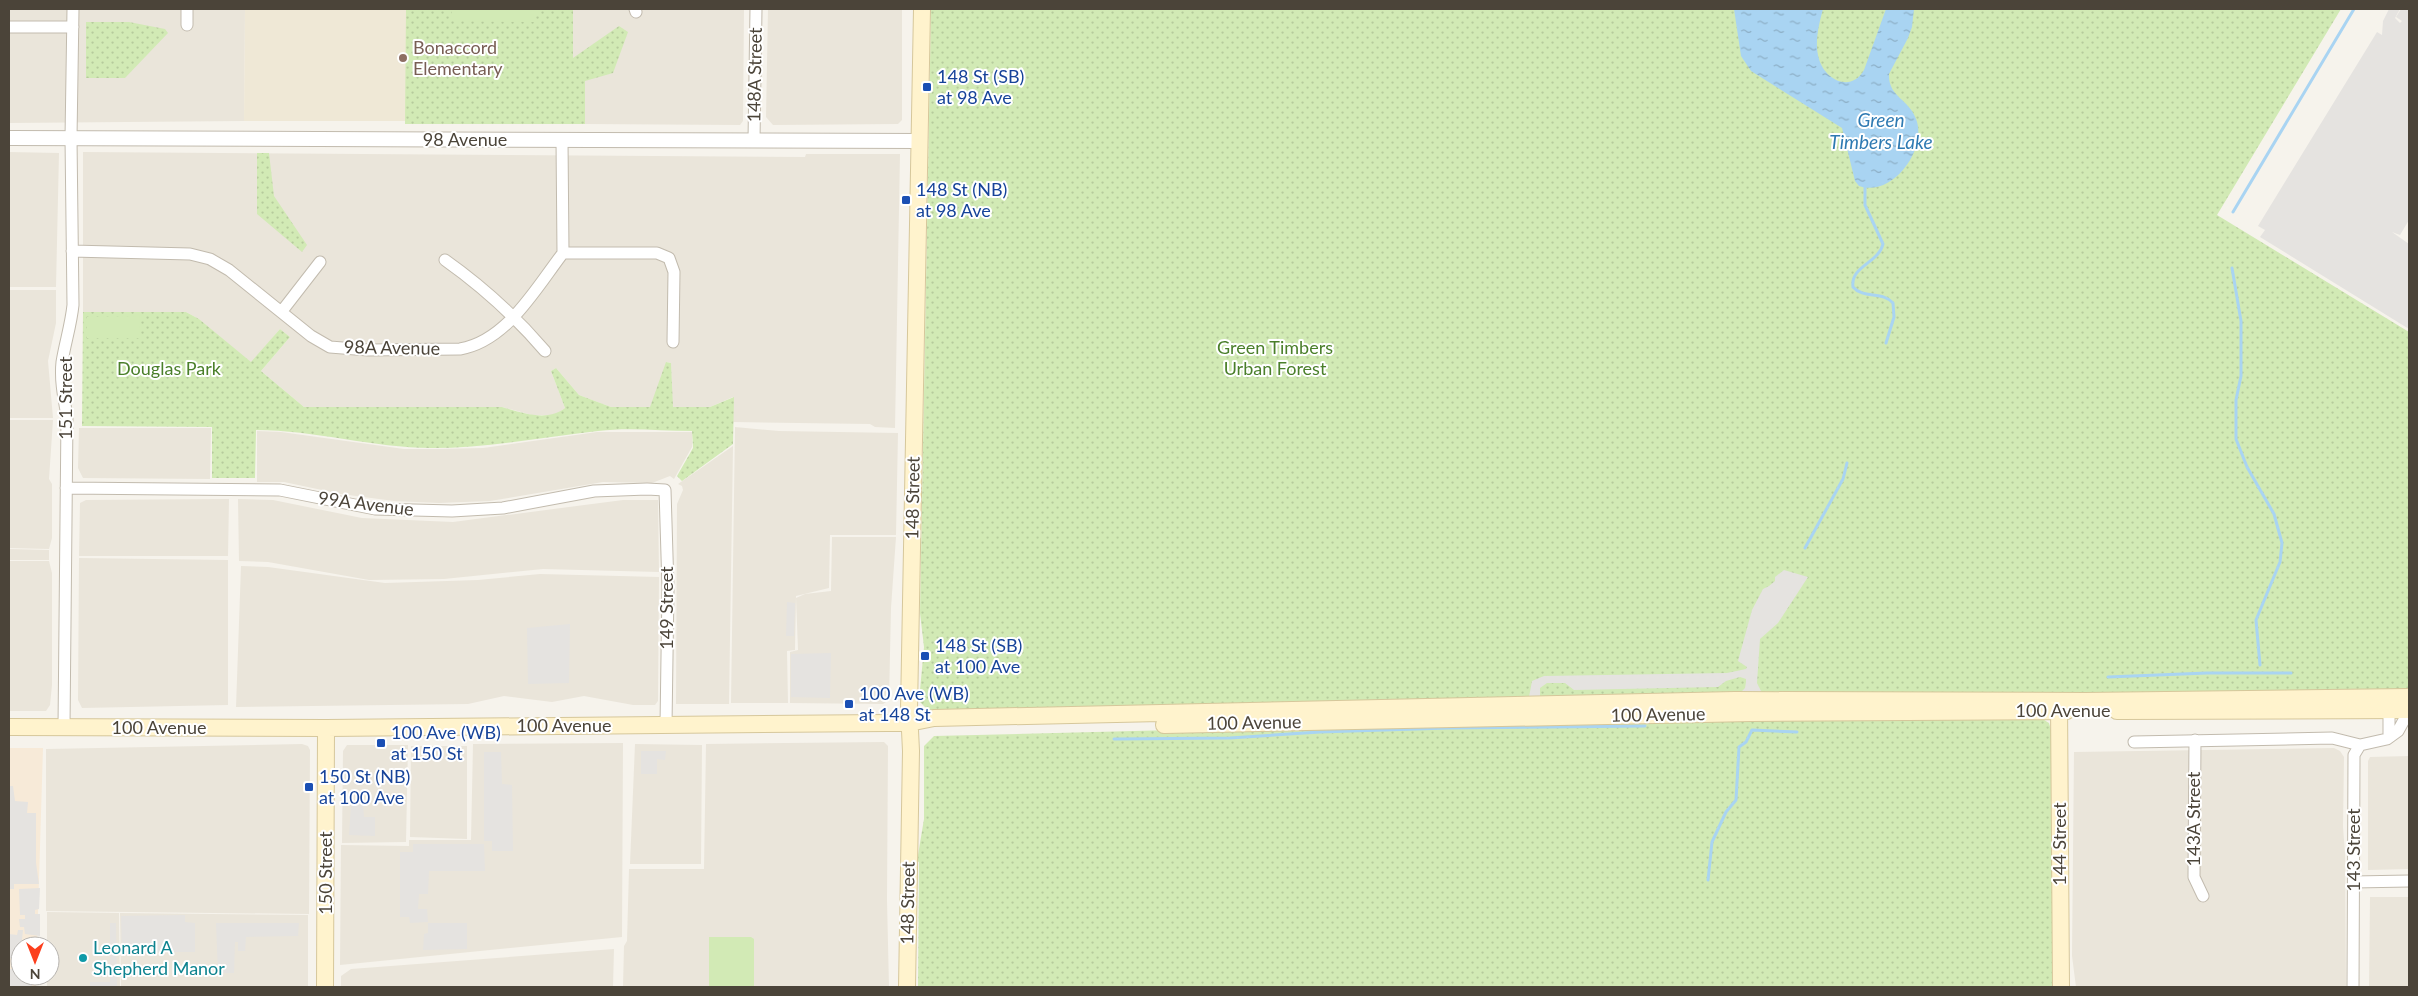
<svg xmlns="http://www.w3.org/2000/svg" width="2418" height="996" font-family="Lato,sans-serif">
	<defs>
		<pattern id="park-dots" width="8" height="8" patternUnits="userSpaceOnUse" patternTransform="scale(1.25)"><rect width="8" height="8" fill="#d2eab5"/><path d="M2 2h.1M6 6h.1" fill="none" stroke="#b6ca9c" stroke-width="1.8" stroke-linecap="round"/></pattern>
		<pattern id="water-ripples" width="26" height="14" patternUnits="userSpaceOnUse" patternTransform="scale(1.25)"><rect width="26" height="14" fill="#a9d4f2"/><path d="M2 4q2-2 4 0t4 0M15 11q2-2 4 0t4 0" fill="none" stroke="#8caec5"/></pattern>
	</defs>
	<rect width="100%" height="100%" fill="#f6f3ec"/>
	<!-- residential -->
	<path fill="#eae5da" d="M9,9H245L244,121L9,123Z
		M573,9H744L743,121L740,125L585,124V81L573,58Z
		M768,9H902V120L898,124L773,125L766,117Z
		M9,152L59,153L56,287H9Z
		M83,152L805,157L806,154H900L895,428L875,427L870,424L733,422V397L710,407H672L671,363L667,362L651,407H611L579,395L556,368L551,371L565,408L556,415H532L502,407H304L261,371L290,337L280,329L251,363L199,319L186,312H83Z
		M9,290H56V323L48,361L53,418H9Z
		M9,420H53L49,479L52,484V538L49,549L9,548Z
		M735,427L779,431L898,433L896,535H830L829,588L796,596L795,650L787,651L788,703H731Z
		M79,428H211L210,479L83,478L78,468Z
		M257,431L281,432L404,449H438L483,448L597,432H692V447L674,479L670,476L652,483L603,482L490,501L439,503L394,501L341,494L284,482H257Z
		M733,446L729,704H676L677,504L683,490L682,486L678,484Z
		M229,499L228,556H79L80,503L86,500Z
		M238,499L273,500L362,518L453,522L623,500H658L659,572L543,569L444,579L369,580L268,562L239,561Z
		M832,537H896L891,608L889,700L883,704L790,703V652L798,650L796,598L805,594L831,591Z
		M9,549L49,550V560H9Z
		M79,558L228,560V705L82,708L78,700Z
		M9,561H49L52,573V685L50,705L46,711H9Z
		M241,566L268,567L385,583L478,580L540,574L659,577L658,701L655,705H633L584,696L552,702L504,696L468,704L236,707Z
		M884,742L888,746L887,900L889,987H623L624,946L627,941L629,869H704L706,744Z
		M623,743L622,937L340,965L341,845L409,846V840H471L473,744Z
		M302,744L308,746L310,750L309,914L46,911V749Z
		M635,744L702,745L701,864H630Z
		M347,745H408L406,842L342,843L343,751Z
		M411,746H467V839L410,837Z
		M2334,748L2340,751L2344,757L2343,827L2345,853L2346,987H2076L2072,956L2074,752Z
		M2409,756V869L2368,870V761L2370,757Z
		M2370,897H2409V987H2369Z
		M47,912L119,913L120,987H47V976H50V946H47Z
		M120,913L308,915V987H121Z
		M614,949L613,987H341V976L351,969Z"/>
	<!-- commercial -->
	<path fill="#f7ead8" d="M9,748H43L37,946H20V976H36V987H9Z"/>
	<!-- education -->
	<path fill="#efe8d6" d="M245,9H562V121H244Z"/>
	<!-- park -->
	<path fill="url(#park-dots)" d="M406,9H573V58L619,26L628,32L613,73L585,81V124H405Z
		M931,9H2341L2217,215L2409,332V691L928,710L919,701L924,647L920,613Z
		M86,22H129L165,29L168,33L125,78H86Z
		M257,153H269L274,196L307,245L302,252L257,214Z
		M83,312H186L199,319L251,362L280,329L290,337L261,371L304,407H502C523,413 547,422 565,408L551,371L556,368L579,395L611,407H650L666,362L671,363L673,407H710L734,397L733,444L682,481L677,476L693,448L692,431C661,431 629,427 598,431C543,437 488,448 432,448C373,448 315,430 256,430L255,478H212V427L82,426Z
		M2041,718L2049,723L2051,730L2055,987H918L919,862L917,861L924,819V746L934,736L1579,720Z"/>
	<!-- pitch -->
	<path fill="#d2eab5" d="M452,9H534V22L452,21Z
		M139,316L140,338H87V317Z
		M709,937H751L754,939V987H709Z"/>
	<!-- parking -->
	<path fill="#e5e3e0" d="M2389,9H2400L2395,18L2400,23L2402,21L2396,17L2401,9H2409V220L2400,235L2392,232L2409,244V329L2260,237L2265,230L2258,226L2377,32L2382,35L2383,21Z
		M1784,570L1808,577L1778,623L1760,639L1757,683L1762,693L1738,695L1745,688L1746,682V679L1740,677L1726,681L1718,687L1574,690L1565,683H1547L1540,688V696L1529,697L1532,681L1544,676L1727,673L1746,669L1747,667L1738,661L1752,610L1763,589L1769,586L1775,581V577Z
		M787,602L795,603L794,636H786Z
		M570,624L569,683L528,684L527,628Z
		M831,653L830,698L791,697V654Z
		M641,751H666L665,760L657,759V774H641Z
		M484,752H501L502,784L512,785L513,851H492V841H484Z
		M9,786H13L15,801L28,802L27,813H36V863L39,884H14V889H9Z
		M363,804L364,817H375V836L349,835L351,805Z
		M413,844H484L485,871H429L428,894H419L418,909H427L428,922L410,923L409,917H400V852H413Z
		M40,888L39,909L35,910V914H40V936L25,934L24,927H20L19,919H25V915H20L19,889Z
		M185,915V922L195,923V952H122L121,916Z
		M110,923H116L117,987H90V982H110Z
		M216,923H299L298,936L246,937L245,951H238V942H235L234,973H218Z
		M428,923H467V949L423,950L424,934L428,933Z
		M18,930H23L20,959L9,958V934L17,935Z
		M16,964H20V976H32V987H9V969H16Z"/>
	<!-- water -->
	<path fill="url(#water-ripples)" d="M1734,9H1823C1819,24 1814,43 1819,59C1825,80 1851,93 1864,70L1886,9H1914L1912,27L1908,38L1889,74C1888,97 1909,99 1916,119C1928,149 1892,198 1859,186L1855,181L1842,128L1751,71L1741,56Z"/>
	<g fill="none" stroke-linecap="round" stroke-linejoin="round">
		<!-- stream -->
		<path stroke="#a9d4f2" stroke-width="3" d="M1865,187V205L1883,244C1879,263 1850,266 1853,287C1863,299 1883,291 1893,303L1894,317L1886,343
			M2233,212L2354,9
			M2232,268L2241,321V376L2236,400V439L2247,467L2274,514L2282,543L2280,562L2256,620L2260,665
			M1805,548L1843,479L1847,463
			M2108,677L2207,673H2291
			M1114,739L1230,738L1320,732L1448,728L1645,726
			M1708,880L1712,842L1726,812L1736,800L1739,747L1746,742L1752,730L1797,732"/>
		<defs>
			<path id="minor" d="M187,9V25
				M635,9L636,12
				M9,27H73
				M562,140L563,253
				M754,140L756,9
				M72,251L190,254L210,259L229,270L311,336L330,347L368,350L460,349C507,341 536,288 563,253
				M563,253H657L669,258L674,272L673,342
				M445,260C483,287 515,316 545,351
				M282,311L320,262
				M66,488L280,490L375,509L452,511L503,508L594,491L647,489L665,490L668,588L666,725
				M64,727L67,416C64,399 60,380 62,362C65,343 71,325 73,305L71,138L73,9
				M2389,737V710L2393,704
				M2195,740L2194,877L2203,896
				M2134,742L2332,738L2360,745
				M2354,882L2409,881
				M2353,987L2354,755L2360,745L2387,739L2398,731L2409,711"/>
			<path id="tertiary" d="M9,138L920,141"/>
			<path id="secondary" d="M2059,702L2061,987
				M2117,711L2409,710
				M1164,725L1751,713L2067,711
				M9,727L326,728L887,723H909L934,718L1735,700L2085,701L2409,697
				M325,987L326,728
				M907,987L911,751L909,710L922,9"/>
		</defs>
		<!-- minor casing -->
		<use href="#minor" stroke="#c2bbae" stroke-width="13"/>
		<!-- tertiary casing -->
		<use href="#tertiary" stroke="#c2bbae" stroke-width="16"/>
		<!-- secondary casing -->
		<use href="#secondary" stroke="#d6c79b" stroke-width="18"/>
		<!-- minor -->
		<use href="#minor" stroke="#fff" stroke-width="11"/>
		<!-- tertiary -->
		<use href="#tertiary" stroke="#fff" stroke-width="14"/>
		<!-- secondary -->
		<use href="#secondary" stroke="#fff3cd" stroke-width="16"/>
	</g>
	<!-- markers -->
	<circle fill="#8d6e63" stroke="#fff" stroke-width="2" cx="403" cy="58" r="5"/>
	<g fill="#1a4fb4" stroke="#fff" stroke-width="2">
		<rect x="922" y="82" width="10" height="10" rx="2.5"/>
		<rect x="901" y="195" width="10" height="10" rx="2.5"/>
		<rect x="920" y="651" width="10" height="10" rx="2.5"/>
		<rect x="844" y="699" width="10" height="10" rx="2.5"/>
		<rect x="376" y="738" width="10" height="10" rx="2.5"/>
		<rect x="304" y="782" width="10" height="10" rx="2.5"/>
	</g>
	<circle fill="#0f9aa8" stroke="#fff" stroke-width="2" cx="83" cy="958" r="5"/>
	<g text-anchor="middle" stroke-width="4" stroke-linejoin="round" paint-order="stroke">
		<!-- education labels -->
		<g font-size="18" fill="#785e54" stroke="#fff" text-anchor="start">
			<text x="413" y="54">Bonaccord<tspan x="413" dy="21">Elementary</tspan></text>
		</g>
		<!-- street labels -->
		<g font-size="18" fill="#4b4439" stroke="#fff">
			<text transform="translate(755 75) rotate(-89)" y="6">148A Street</text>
			<text x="465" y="146">98 Avenue</text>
			<text transform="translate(392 348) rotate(1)" y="6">98A Avenue</text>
			<text transform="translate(66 398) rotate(-90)" y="6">151 Street</text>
			<text transform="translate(913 498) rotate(-89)" y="6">148 Street</text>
			<text transform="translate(366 504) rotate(7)" y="6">99A Avenue</text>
			<text transform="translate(667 608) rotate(-90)" y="6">149 Street</text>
			<text x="2063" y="717">100 Avenue</text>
			<text transform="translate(1658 715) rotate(-1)" y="6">100 Avenue</text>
			<text transform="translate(1254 723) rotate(-1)" y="6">100 Avenue</text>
			<text x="564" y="732">100 Avenue</text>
			<text x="159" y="734">100 Avenue</text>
			<text transform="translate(2194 819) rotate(-90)" y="6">143A Street</text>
			<text transform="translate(2060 844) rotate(-90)" y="6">144 Street</text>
			<text transform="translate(2354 850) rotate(-90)" y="6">143 Street</text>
			<text transform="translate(326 873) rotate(-90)" y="6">150 Street</text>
			<text transform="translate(908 903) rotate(-89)" y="6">148 Street</text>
		</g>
		<!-- transit labels -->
		<g font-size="18" fill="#164399" stroke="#fff" text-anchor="start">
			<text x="937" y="83">148 St (SB)<tspan x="937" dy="21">at 98 Ave</tspan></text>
			<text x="916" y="196">148 St (NB)<tspan x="916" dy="21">at 98 Ave</tspan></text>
			<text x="935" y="652">148 St (SB)<tspan x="935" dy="21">at 100 Ave</tspan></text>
			<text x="859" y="700">100 Ave (WB)<tspan x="859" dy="21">at 148 St</tspan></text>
			<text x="391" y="739">100 Ave (WB)<tspan x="391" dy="21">at 150 St</tspan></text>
			<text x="319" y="783">150 St (NB)<tspan x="319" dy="21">at 100 Ave</tspan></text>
		</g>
		<!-- park labels -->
		<g font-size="18" fill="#4a7f2a" stroke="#fff">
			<text x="1275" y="354">Green Timbers<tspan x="1275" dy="21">Urban Forest</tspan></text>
			<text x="169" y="375">Douglas Park</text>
		</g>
		<!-- culture labels -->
		<g font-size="18" fill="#0d838f" stroke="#fff" text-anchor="start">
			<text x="93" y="954">Leonard A<tspan x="93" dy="21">Shepherd Manor</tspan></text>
		</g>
		<!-- water labels -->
		<g font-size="19" font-style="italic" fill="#2e7ab2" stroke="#fff">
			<text x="1881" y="127">Green<tspan x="1881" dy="22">Timbers Lake</tspan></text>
		</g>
	</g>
	<!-- border -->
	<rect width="2418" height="996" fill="none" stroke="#4b4439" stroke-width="20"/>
	<!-- north arrow -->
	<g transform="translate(35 961) rotate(180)"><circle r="24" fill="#ffffff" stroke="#b7b4b0"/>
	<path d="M0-4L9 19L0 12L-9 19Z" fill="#fc3f1d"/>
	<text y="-8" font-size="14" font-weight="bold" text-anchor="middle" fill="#4b4439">N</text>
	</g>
</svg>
